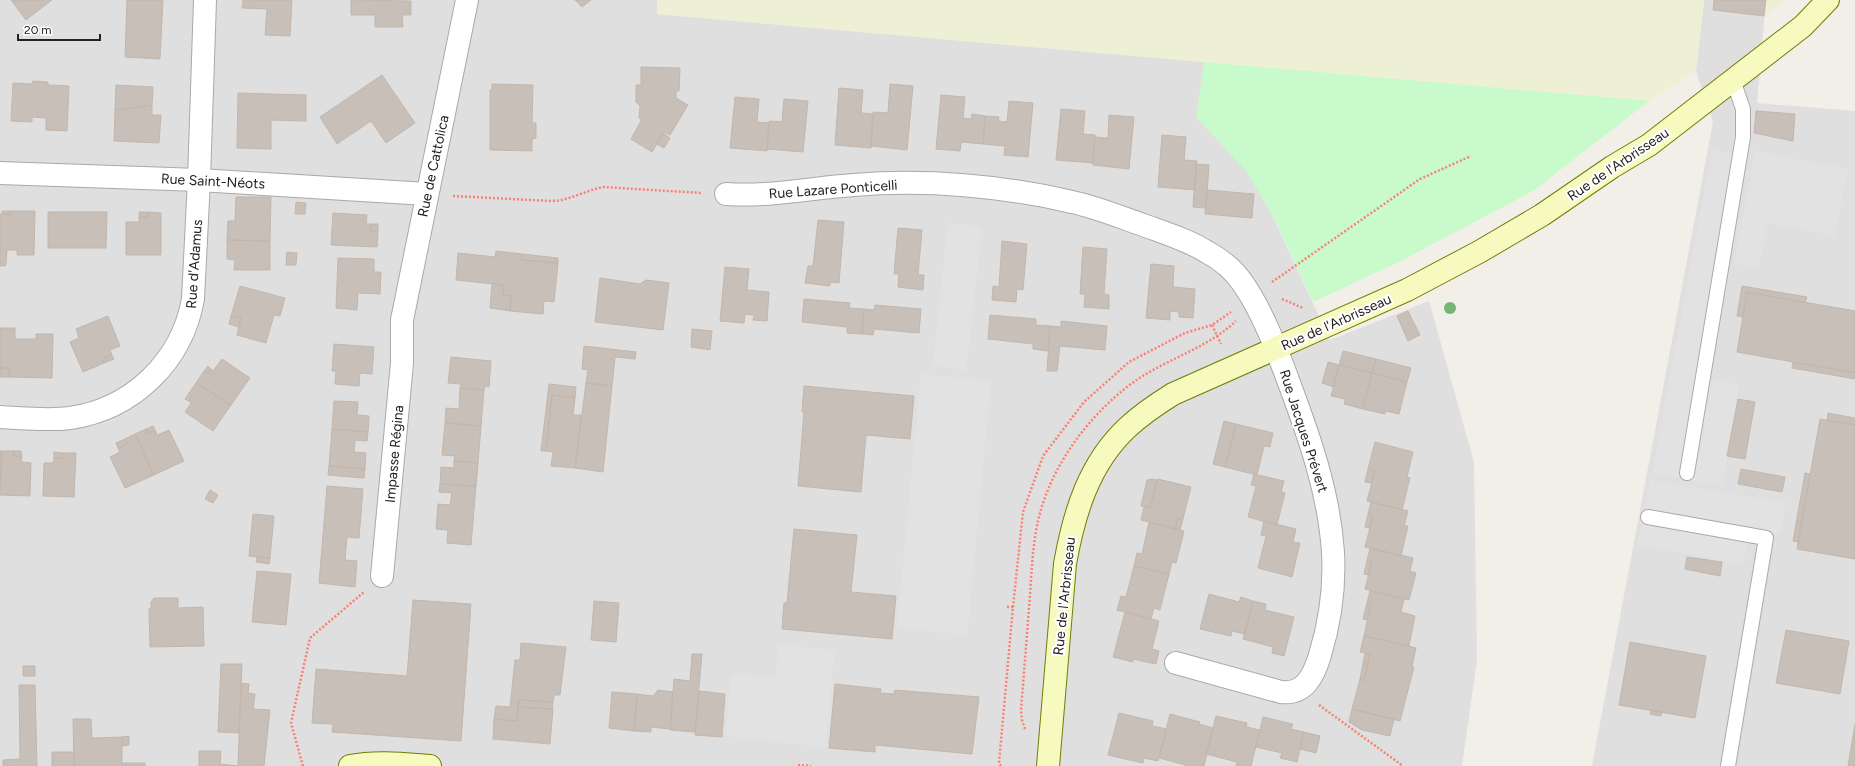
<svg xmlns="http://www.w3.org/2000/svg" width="1855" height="766" font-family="Figtree,sans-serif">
	<rect width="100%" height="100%" fill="#f2efe9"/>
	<!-- residential -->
	<path fill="#e0dfdf" d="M0,0H657V14L1204,62L1252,172L1330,340L1429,301L1474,462L1477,660L1462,766H0Z
		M1704,0H1766L1757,103L1855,111V766H1592L1713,122L1696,71Z"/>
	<!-- farmland -->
	<path fill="#eef0d5" d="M657,0H1704L1696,71L1649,101L657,14Z
		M1766,0H1785L1764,16Z"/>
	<!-- park -->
	<path fill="#c8facc" d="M1204,62L1649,101L1533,191L1399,262L1313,302L1274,218L1246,171L1196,117Z"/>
	<!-- parking -->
	<path fill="#e2e2e2" d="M1712,150L1735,154L1695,377L1739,384L1723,485L1652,474Z
		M1755,151L1848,169L1835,236L1768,223L1758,268L1734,264Z
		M948,223L982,227L966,370L933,366Z
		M921,374L991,381L967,635L897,628Z
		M1650,480L1786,503L1780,533L1751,528L1742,564L1637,545Z
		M779,645L834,650L826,747L726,736L731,674L775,677Z"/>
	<!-- building -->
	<path fill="#c7bfb8" stroke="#c4b6ab" d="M11,0H52L26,20Z
		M127,0H163L160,59L125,57Z
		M243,0H292L290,36L265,35L267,9L242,8Z
		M351,0L411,1V15H402L403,27H375V15H351Z
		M575,0H591L582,7Z
		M1714,0H1766L1764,16L1713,10Z
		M641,67L680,68L679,91H676V98L688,105L670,135L664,132L652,152L631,139L642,119L639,118L640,106L636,102V85H641Z
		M382,75L415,123L386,143L371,121L337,144L320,117Z
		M33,81L48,82V85L69,86L67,131L46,130V118L32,117V122L11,121L13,83L32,84Z
		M492,84L533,85L532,123H536V138L532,139V151L490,150V90H492Z
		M890,84L913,86L907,150L871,146L873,112L888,113Z
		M116,85L153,87L152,105L115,110Z
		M839,88L863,90L861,113L873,114L871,148L835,145Z
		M238,93L306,95V121L271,120V149L237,148Z
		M941,95L965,97L963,118L971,119L972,114L985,116L983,144L961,142L960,151L936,149Z
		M735,97L759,99L757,122L769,123L767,151L730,148Z
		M784,99L808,101L803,152L767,149L769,121L782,122Z
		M1009,101L1033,103L1028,157L1004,155L1005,146L983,144L985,116L999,117L998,121L1007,122Z
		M152,105V115H161L159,143L114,141L115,110Z
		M1061,109L1085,111L1083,134L1095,135L1093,163L1056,160Z
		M1756,111L1795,114L1793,141L1754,133Z
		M1109,115L1134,117L1129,169L1093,165L1095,137L1108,138Z
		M663,133L670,138L664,148L657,144Z
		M1162,135L1186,137L1184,160L1197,161L1195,190L1158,187Z
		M1196,164L1209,165L1206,208L1193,207Z
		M1207,190L1254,194L1252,218L1205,214Z
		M236,197H271L270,241L227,240L228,221H235Z
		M296,202L306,203L305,214H295Z
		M2,211H11L12,214H2Z
		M11,211H35L34,255H17V250H7L6,264L5,266H0V214H12Z
		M48,212H107L106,248H48Z
		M139,212H148V217H139Z
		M148,212L161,213V255H126V222H139V217H148Z
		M333,213L367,215L366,224H371L370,231H378L377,247L331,245Z
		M818,220L844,222L839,283L830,282V286L805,283L808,266H813Z
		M371,224H378V231H370Z
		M898,228L922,230L918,275H924L923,290L898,287L899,274H894Z
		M227,240L270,241V270H234L235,260L227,259Z
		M1002,241L1027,244L1023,290L1017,289L1016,302L992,300L993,286L999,287Z
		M1083,247L1107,249L1104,294L1109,295V309L1084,307L1085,294H1080Z
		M496,251L522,254V260L558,263L554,302L544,301L543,314L510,311L511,296L503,295L504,285L456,280L458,253L495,257Z
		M287,252L297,253L296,265H286Z
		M522,254L558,258V263L522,260Z
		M338,258L374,259V272H381L380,294L358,293L357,310L336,308Z
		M1151,264L1174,266L1173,287L1195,289L1193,318L1179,317V312L1170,311V320L1146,318Z
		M725,267L749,269L747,290L769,292L767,321L753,320L754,315L745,314L744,323L720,321Z
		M600,278L640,284L646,280L669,283L663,330L595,322Z
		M492,284L504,285L503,295L511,296L510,311L490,308Z
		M240,286L285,298L280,316L274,315L266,343L237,335L241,318L231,316Z
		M1742,286L1807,297L1805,303L1747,292L1743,317L1737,316Z
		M1747,292L1855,311V373L1737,352Z
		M804,299L850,303L849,308L864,309L862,334L847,333V327L802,322Z
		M875,305L921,309L919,333L874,329L873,335L862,334L864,309L874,310Z
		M1408,311L1420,335L1408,341L1397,316Z
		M990,315L1036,319V325L1050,326L1048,351L1033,349V344L988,339Z
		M108,316L120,346L110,350L112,355L103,359L104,363L83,372L70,342L79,338L76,329Z
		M231,316L241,318L239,327L229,324Z
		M1061,321L1107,326L1105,350L1060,346L1057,371H1047L1050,326L1061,327Z
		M0,328H15V339H36V334H53L52,378L9,377V368H0Z
		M692,329L712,331L710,350L691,347Z
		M334,344L374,347L372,374L360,373L359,386L335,384L336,371H332Z
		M584,346L636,352L635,359L615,357L612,386L586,383L588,370L582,369Z
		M1343,351L1376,359L1372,373L1339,365Z
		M112,355L114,359L104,363L103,359Z
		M451,357L491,361L489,387L485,386L484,390L460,388L461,384L448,383Z
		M222,359L250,378L231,405L196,383L204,371L208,374L211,369L213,371Z
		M1376,359L1411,368L1407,382L1372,373Z
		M1328,362L1339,365L1334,387L1322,383Z
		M1793,362L1855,373V379L1792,368Z
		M1339,365L1372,373L1363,409L1344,404L1345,399L1331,396Z
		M208,366L211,369L208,374L204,371Z
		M0,368H9V377H0Z
		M1372,373L1407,382L1399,414L1386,411L1385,414L1363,409Z
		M196,383L231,405L213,431L185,412L191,403L189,401L192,396L189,393Z
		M586,383L612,386L603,472L575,468Z
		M549,384L576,387L575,398L552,395L546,451H541Z
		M804,386L914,396L910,439L866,435L861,492L798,486L804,412H802Z
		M460,388L484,390L481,426L445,423L446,408L459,409Z
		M189,393L192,396L189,401L185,399Z
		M552,395L575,398L573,415H581L575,468L551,466L553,452L546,451Z
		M1738,399L1755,402L1745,459L1727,456Z
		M334,401L358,402L357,415L369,416L368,432L332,429Z
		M1828,413L1855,418V425L1827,420Z
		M1820,419L1855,425V559L1797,549Z
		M1224,421L1236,424L1225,467L1213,464Z
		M445,423L481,426L478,463L454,461L455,456L442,455Z
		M1236,424L1273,433L1270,447L1264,446L1257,475L1225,467Z
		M153,426L155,430L148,434L146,429Z
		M146,429L148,434L155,430L157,435L169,430L184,461L154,475L135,434Z
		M332,429L368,432L367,441L355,440L354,452L366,453L365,469L329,466Z
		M135,434L154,475L125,488L110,457L120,452L118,448L127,444L125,439Z
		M125,439L127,444L118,448L116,443Z
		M1375,442L1413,452L1407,477L1410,478L1402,510L1367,501L1375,471L1368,469Z
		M0,451H2L0,492Z
		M2,451H14L13,456L22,457L21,462L31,463L30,496L0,495Z
		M14,451H21L22,457L13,456Z
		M54,452L62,453V458H54Z
		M62,453H76L74,497L43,496L44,463H53L54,458H62Z
		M454,461L478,463L476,486L440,484L441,467L454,468Z
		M329,466L365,469L364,478L328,475Z
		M1368,469L1375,471L1371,483L1365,482Z
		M1741,469L1785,477L1782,492L1738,484Z
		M1805,473L1810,474L1798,542L1793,541Z
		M1254,474L1284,481L1281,492L1285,493L1277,525L1248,517L1256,486L1251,485Z
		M1152,479L1157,480L1150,508L1141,506L1147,480Z
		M1158,479L1191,487L1183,519L1178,518L1175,529L1141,520L1144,507L1150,508Z
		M440,484L476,486L471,545L447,543L448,530L436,529L438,504L450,505L452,493L439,492Z
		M327,486L363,489L359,538L347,537L345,560L357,561L355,587L319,583Z
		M210,490L218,495L213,503L205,499Z
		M1371,502L1408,511L1404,526H1408L1401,556L1365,547L1373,516L1368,514Z
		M253,514L274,516L270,558L249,556Z
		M1368,514L1373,516L1370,528L1365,527Z
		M1178,518L1183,519L1180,530L1175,529Z
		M1264,521L1296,529L1293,542L1300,543L1292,577L1258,568L1266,536L1261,535Z
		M1149,522L1184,531L1176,563L1172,562L1169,574L1134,566L1137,553L1142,554Z
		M794,529L857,535L851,592L896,596L892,639L782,629L784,603H787Z
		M1370,548L1413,558L1410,571L1416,573L1409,600L1365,589L1372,562L1367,561Z
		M257,557L270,558L269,564L256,562Z
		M1687,557L1722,562L1720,576L1685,569Z
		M1367,561L1372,562L1368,575L1364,574Z
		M1134,566L1169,574L1160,610L1154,608L1151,619L1117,610L1121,596L1126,597Z
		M257,571L291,574L286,625L252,622Z
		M1370,591L1404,599L1401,612L1415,616L1409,646L1364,636L1371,604L1367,603Z
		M1209,594L1239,602L1241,597L1253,601L1245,634L1232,631L1231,636L1200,629Z
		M154,598H178V608L203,607L204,646L150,647L149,609L151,608V602Z
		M413,600L471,604L461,741L332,732L333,724L312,723L316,669L407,676Z
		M594,601L619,603L616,642L591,640Z
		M1253,601L1266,604L1265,610L1294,617L1284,656L1272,653L1273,647L1243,639Z
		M1367,603L1371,604L1367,620L1363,619Z
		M1125,612L1159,621L1152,649L1159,651L1156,664L1133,659V662L1113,657Z
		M1786,630L1849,641L1840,694L1776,683Z
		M1364,636L1416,648L1412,667H1414L1400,721L1352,709L1360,679L1364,681L1370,654L1360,652Z
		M1630,642L1706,656L1695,718L1619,705Z
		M521,643L566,647L560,695H554L553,702L519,700L517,721L494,719L496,706L510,707L515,660H520Z
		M1365,653L1370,654L1364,681L1360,679Z
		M692,654H702L695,732L670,730L674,679L690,681Z
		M221,664H242L239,733L218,732Z
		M23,666H35V676H23Z
		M241,683L249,684L248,693L255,694L253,709L270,710L264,766H238Z
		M835,684L881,689L880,693L894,694L895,690L979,697L972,754L875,745V752L829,748Z
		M19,685H35L37,766H3V760L20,759Z
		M658,690L673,692L670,729L651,727V732L634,731L637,694L653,696Z
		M699,691L725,694L722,737L695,735Z
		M612,692L637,694L634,731L609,728Z
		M519,700L553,702L552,709L518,707Z
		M518,707L553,709L550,744L493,739L494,719L517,721Z
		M1352,709L1394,719L1390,736L1362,730L1349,722Z
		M1651,710L1662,712L1661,716L1650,714Z
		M1119,713L1153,721L1152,726L1167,729L1158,761L1144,758L1143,763L1108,755Z
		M1170,714L1200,722L1199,724L1213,728L1204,766H1189L1159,758Z
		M1216,716L1247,723L1246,727L1260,730L1251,766H1236L1237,762L1206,754Z
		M1263,717L1293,724L1291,729L1304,732L1297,762L1280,758L1282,753L1256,747Z
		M73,719H91L92,738L122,737V766H74Z
		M1855,724V766H1848Z
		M1304,732L1320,736L1316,753L1300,749Z
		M129,736V745L122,746V737Z
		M199,751H221L220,764L238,766H199Z
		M52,752H74V766H52Z
		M122,763H145V766H122Z"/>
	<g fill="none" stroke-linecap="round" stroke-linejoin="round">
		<defs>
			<path id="lane" d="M1687,473L1743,137V109L1733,80
				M1648,517L1766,538L1728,766"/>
			<path id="street" d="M0,173L199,180L427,194
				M726,194C769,197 811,188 854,185C925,179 1004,186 1072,202C1096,207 1120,217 1143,225C1165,233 1188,240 1207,252C1222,260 1235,271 1244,285C1263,313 1276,348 1288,380C1309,436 1329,492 1333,552C1335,587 1330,622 1320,655C1314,675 1305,695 1281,692L1176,663
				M0,417C23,418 47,421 70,418C133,409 182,361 193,299L199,180L205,0
				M382,576L402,363V320L467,0"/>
			<path id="secondary" d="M350,766C377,761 403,764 430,766
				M1048,766L1065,564C1074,513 1089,463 1128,427C1142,414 1157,404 1173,394L1407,290L1479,252L1542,215L1612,167L1649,145L1803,26L1828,0"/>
		</defs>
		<!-- lane casing -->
		<use href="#lane" stroke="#a9a9a9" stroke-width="16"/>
		<!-- street casing -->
		<use href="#street" stroke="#a9a9a9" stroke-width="24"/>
		<!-- secondary casing -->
		<use href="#secondary" stroke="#707d05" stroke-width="24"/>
		<!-- path -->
		<path stroke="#fa8072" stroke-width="2.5" stroke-dasharray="2 2" stroke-linecap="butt" d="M453,196L551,201C570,201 585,190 604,187L701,193
			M1272,282L1420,179L1471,156
			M1282,299L1303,308
			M1212,325L1221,344
			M1007,607H1013
			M1319,705L1403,766
			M1025,729L1022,720L1021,710C1024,672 1027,634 1030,595C1032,565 1033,535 1042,506C1057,459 1089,417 1127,387C1161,360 1204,351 1236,321
			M798,765L811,766
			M303,766L291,723L310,638L364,592
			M1001,766L999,763L1013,607L1023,512L1043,456L1084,402L1129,362L1185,333L1212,325L1231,312"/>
		<!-- lane -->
		<use href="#lane" stroke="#fff" stroke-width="14"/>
		<!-- street -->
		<use href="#street" stroke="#fff" stroke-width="22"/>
		<!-- secondary -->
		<use href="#secondary" stroke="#f7fabf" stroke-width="22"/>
	</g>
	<!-- trees -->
	<circle fill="#74b475" cx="1450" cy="308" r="6"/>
	<g text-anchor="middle" stroke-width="4" stroke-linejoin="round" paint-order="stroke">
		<!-- street labels -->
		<g font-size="14" fill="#222" stroke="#fff">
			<text transform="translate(1618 164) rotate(-34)" y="5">Rue de l'Arbrisseau</text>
			<text transform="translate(433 166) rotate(-78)" y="5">Rue de Cattolica</text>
			<text transform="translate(213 181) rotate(3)" y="5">Rue Saint-Néots</text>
			<text transform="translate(833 189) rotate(-4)" y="5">Rue Lazare Ponticelli</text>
			<text transform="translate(194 264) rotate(-86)" y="5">Rue d'Adamus</text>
			<text transform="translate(1336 322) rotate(-24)" y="5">Rue de l'Arbrisseau</text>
			<text transform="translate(1304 431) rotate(72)" y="5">Rue Jacques Prévert</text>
			<text transform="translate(394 454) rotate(-85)" y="5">Impasse Régina</text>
			<text transform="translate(1064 596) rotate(-84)" y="5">Rue de l'Arbrisseau</text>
		</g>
	</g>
	<!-- scale -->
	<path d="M18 34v6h82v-6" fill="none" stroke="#222222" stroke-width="2"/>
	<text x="24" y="34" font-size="12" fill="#222222" stroke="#ffffff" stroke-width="3" paint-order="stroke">20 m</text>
</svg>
